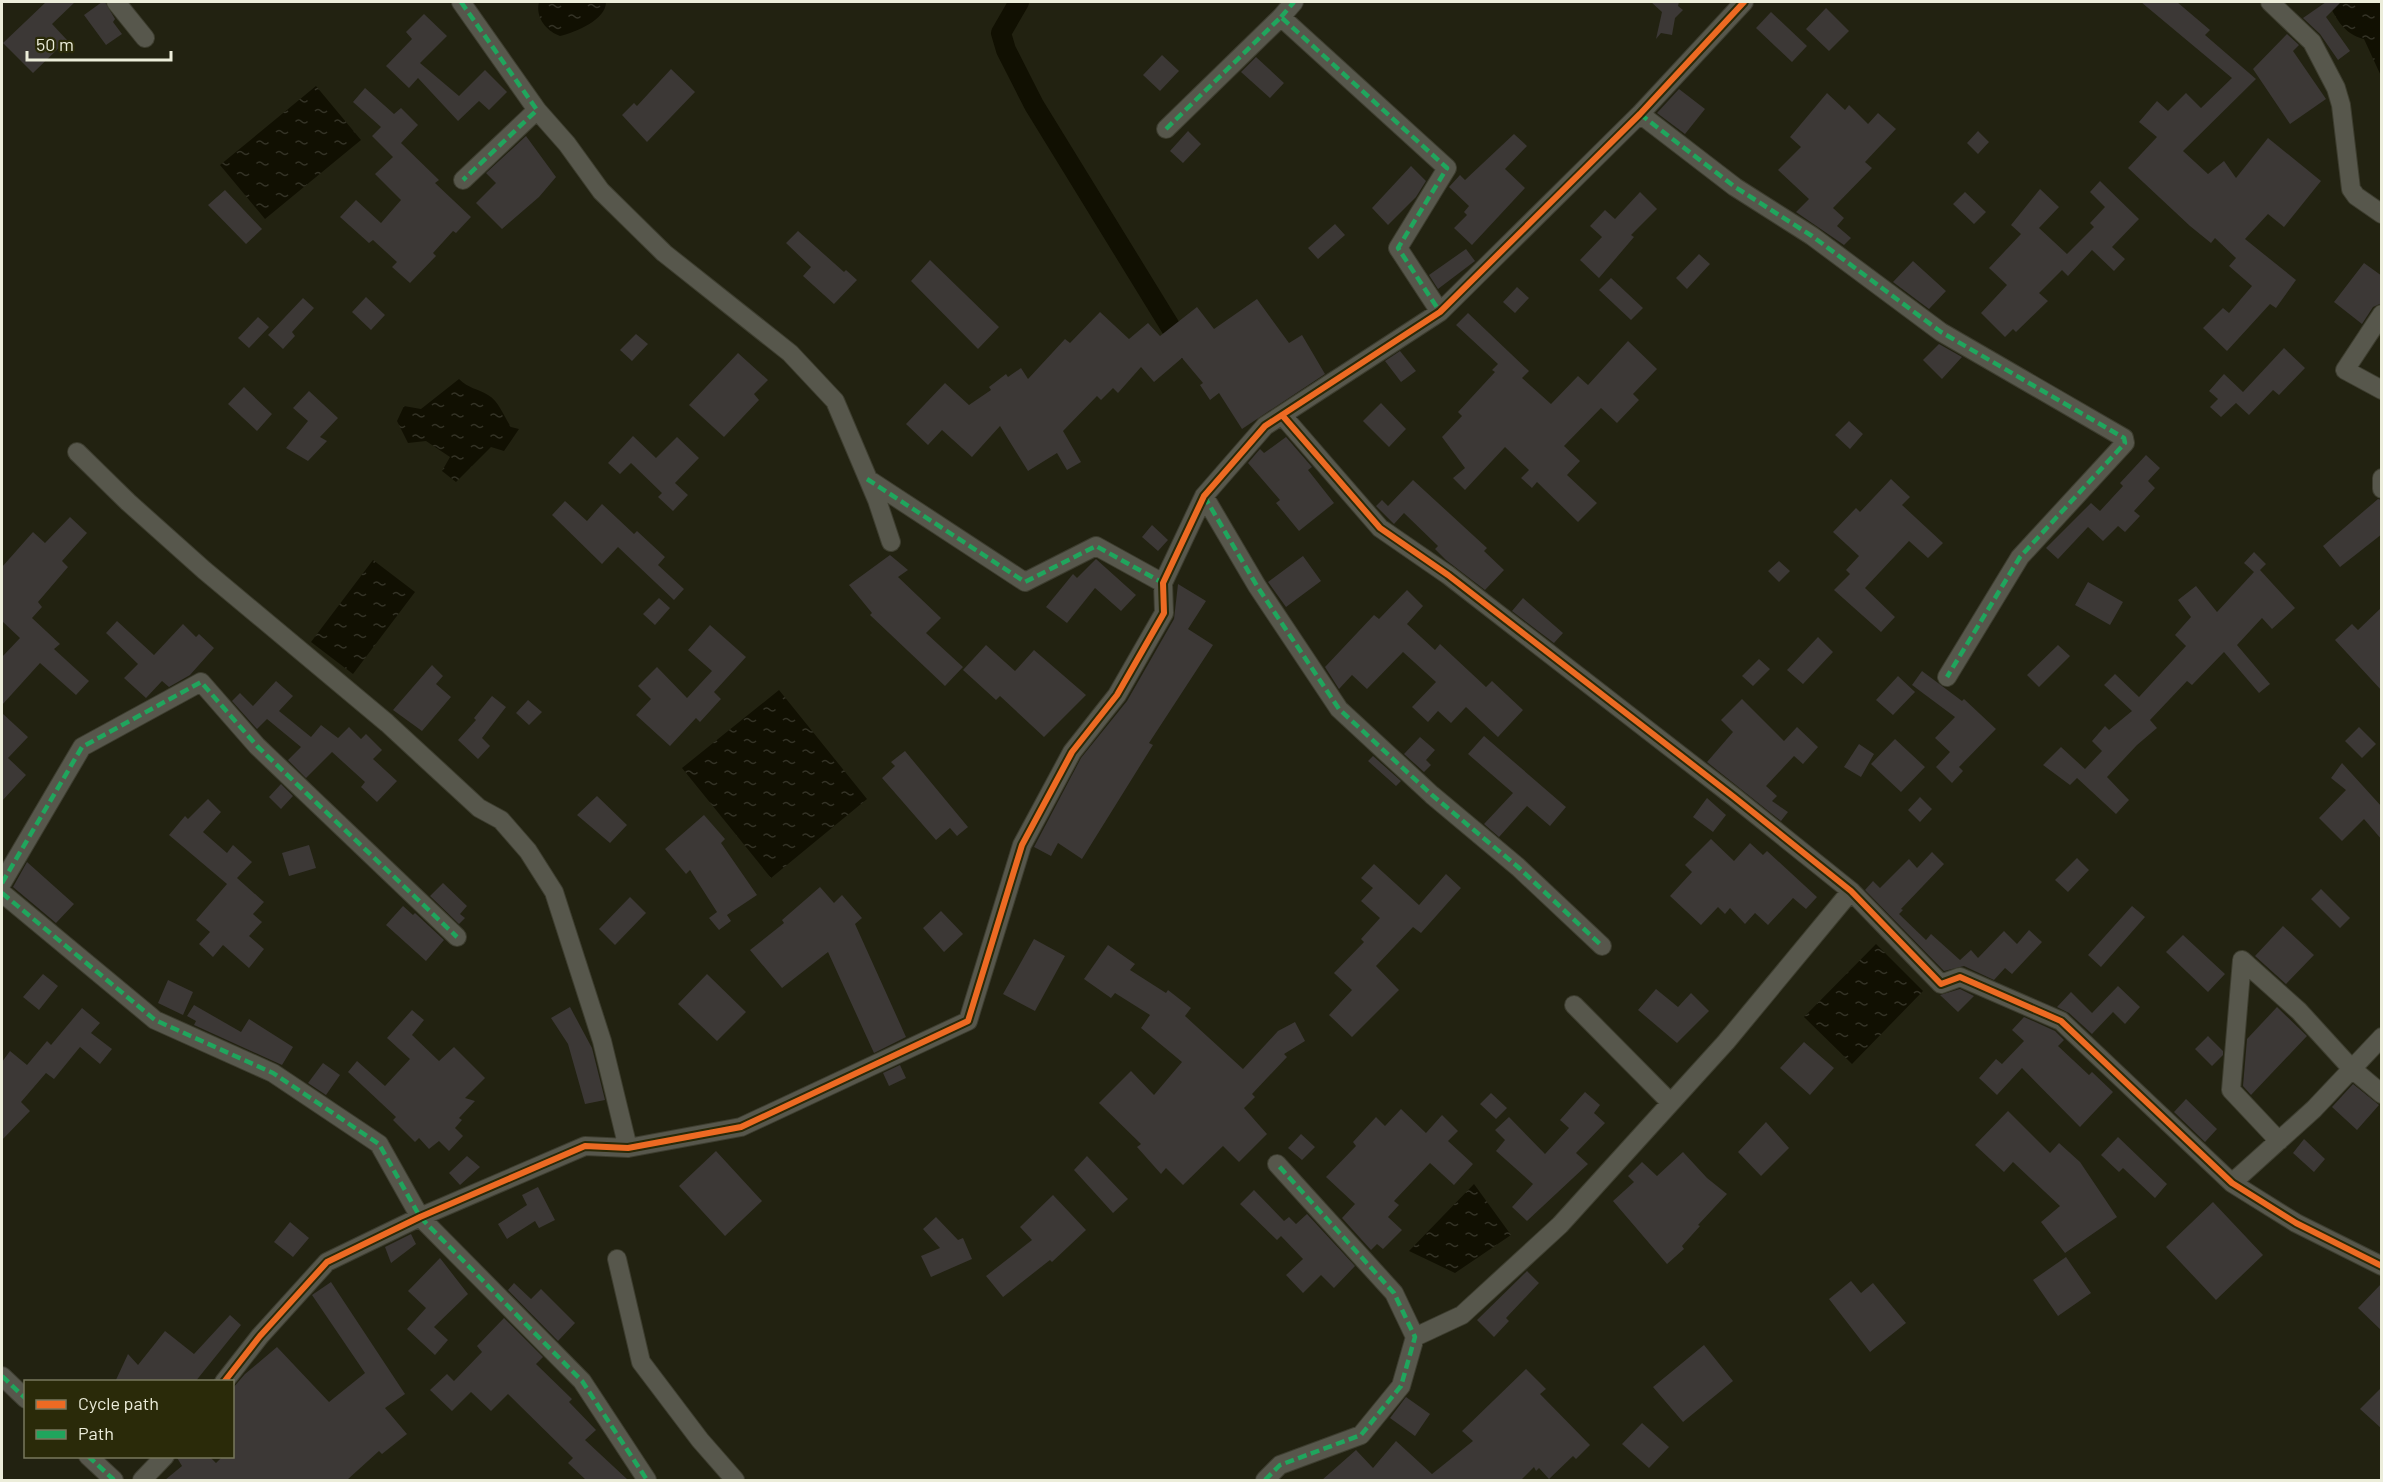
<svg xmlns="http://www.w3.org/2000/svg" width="2383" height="1482" font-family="Barlow,sans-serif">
	<defs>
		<pattern id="water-ripples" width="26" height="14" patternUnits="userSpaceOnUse" patternTransform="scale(1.5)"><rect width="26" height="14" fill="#111002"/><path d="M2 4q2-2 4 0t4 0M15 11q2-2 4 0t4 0" fill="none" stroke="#343326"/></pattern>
	</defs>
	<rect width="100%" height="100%" fill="#221"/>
	<!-- water -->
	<path fill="url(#water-ripples)" d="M539,2H606C606,20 576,32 560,36C546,31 535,17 539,2Z
		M2328,2H2381V76L2364,39C2344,34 2336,19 2328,2Z
		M316,86L361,140L265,219L220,165Z
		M459,379C469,389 477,388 488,395C499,401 504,417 511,427L519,429L504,451L491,447L456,482L442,471L450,457L426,441L408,443L397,421L404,406L421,409Z
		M373,560L415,592L353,674L311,642Z
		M779,690L867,799L771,878L682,768Z
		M1876,944L1923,991L1852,1064L1804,1017Z
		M1474,1184L1511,1235L1455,1273L1409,1251Z"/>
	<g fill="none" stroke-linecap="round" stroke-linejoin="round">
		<!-- canal -->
		<path stroke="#111002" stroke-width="20" d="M1019,2L1001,33L1006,50L1034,105L1184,349"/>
	</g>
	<!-- building -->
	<path fill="#3c3836" d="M46,2H75L52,24L67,40L33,73L3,43Z
		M102,2H105L115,19L113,22L122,34L106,45L84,15Z
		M1651,2H1679L1678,6L1683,10L1675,18L1672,35L1661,33L1656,39L1662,12Z
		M2141,2H2177L2210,30L2205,35L2256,79L2183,151L2208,174L2224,161L2236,178L2268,138L2321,181L2284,227L2268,214L2245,239L2296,280L2276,308L2270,304L2227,351L2203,328L2223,308L2229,313L2252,286L2229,266L2236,258L2215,238L2211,243L2190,226L2128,168L2157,137L2139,122L2157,101L2168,111L2186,93L2201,108L2232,78Z
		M2326,2H2341L2326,17L2350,51L2338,60L2320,34L2303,18Z
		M1826,8L1849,31L1829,51L1806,29Z
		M1771,12L1807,46L1792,62L1756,28Z
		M424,14L447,36L420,63L459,96L485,70L507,92L489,110L479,101L458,121L418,78L409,88L386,66L412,39L406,32Z
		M2287,34L2299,45L2293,51L2326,99L2290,124L2253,69Z
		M1162,55L1179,71L1160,91L1143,75Z
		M1256,57L1284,83L1270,98L1241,72Z
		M671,69L695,92L647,142L622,115L634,103L637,106Z
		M365,88L394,114L401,108L418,125L401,143L439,180L435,183L471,217L456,233L453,231L433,253L436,256L410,283L392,267L397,262L373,240L369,243L340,217L356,200L381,223L401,200L375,174L393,157L372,136L381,127L353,102Z
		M1679,89L1705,109L1685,134L1657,113Z
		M1827,93L1845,110L1849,105L1868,124L1878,113L1896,129L1865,162L1872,168L1833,208L1844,218L1837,226L1851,238L1844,245L1796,212L1809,199L1778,170L1801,147L1790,137Z
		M1188,131L1201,144L1183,163L1170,151Z
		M1978,131L1989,142L1978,154L1967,143Z
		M1514,134L1527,146L1505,169L1525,188L1472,245L1454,228L1467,215L1464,212L1469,206L1449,187L1460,175L1465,180Z
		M526,136L556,177L539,197L502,229L476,203L496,183L486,173Z
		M1411,166L1426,181L1416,197L1388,225L1372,208Z
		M2100,181L2139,219L2112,247L2125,259L2114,271L2092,250L2068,276L2062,270L2039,293L2048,301L2016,332L2013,329L2005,337L1981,313L2007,285L1989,268L2021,234L2011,225L2040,189L2059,207L2039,228L2067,254L2094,227L2090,223L2105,207L2090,192Z
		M225,190L262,229L246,244L208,205Z
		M1640,192L1657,209L1631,235L1634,237L1599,278L1580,260L1602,237L1590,226L1605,210L1615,219Z
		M1965,192L1986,212L1974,224L1953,204Z
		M1335,224L1345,235L1318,259L1308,248Z
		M798,231L844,272L846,270L857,280L834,304L803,276L811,267L786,243Z
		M1466,249L1475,261L1438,289L1429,275Z
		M1699,254L1710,264L1687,289L1676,278Z
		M930,260L999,327L978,349L911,281Z
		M1913,261L1946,291L1929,309L1893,282Z
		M2364,263L2382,276V303L2373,307L2362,324L2334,302Z
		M1611,278L1643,308L1631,320L1599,290Z
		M1517,287L1529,298L1515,313L1503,302Z
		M366,297L385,315L371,330L352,312Z
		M303,298L314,308L292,332L295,336L283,349L268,335Z
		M1257,299L1289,343L1302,335L1325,374L1242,429L1219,393L1210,400L1200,385L1203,383L1182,358L1154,382L1141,367L1118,393L1113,388L1101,400L1097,396L1063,431L1081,462L1067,470L1057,453L1028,471L1000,426L972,457L942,430L928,445L906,424L945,383L969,405L991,390L989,387L1006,374L1008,377L1021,368L1028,379L1065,339L1070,343L1100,312L1129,339L1148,323L1160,336L1197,307L1214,329Z
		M1468,313L1529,371L1522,378L1551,404L1578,376L1588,385L1628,341L1657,369L1633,394L1639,400L1617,423L1601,408L1564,446L1580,461L1567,475L1597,503L1578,522L1537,482L1532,488L1521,478L1529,470L1505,447L1465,490L1453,478L1465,468L1442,437L1462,416L1458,412L1495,372L1492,370L1498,364L1456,325Z
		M258,317L269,327L249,348L238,338Z
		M636,334L648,344L632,361L620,350Z
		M1939,344L1962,357L1942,379L1923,360Z
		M2284,348L2305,368L2279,395L2273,390L2249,415L2236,403L2221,417L2210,407L2218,399L2209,391L2224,374L2243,392Z
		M1400,351L1416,371L1401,382L1385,361Z
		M738,353L768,380L754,394L759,400L724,437L689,405Z
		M244,387L272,414L257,431L228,404Z
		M309,391L338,418L320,437L327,441L308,461L286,448L308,421L293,408Z
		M1381,403L1406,429L1389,447L1363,421Z
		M1849,421L1863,434L1850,449L1835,435Z
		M633,436L656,458L677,437L699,458L675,483L688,495L673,511L658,497L662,493L631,463L620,474L608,463Z
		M1286,437L1312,467L1308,470L1334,503L1299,531L1276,503L1280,500L1248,463L1260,449L1264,453Z
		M2146,455L2160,468L2148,481L2155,488L2134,511L2140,516L2125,532L2118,526L2103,541L2088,527L2058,559L2046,548L2091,503L2100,511L2123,486L2120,483Z
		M1891,479L1910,497L1902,505L1943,543L1928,558L1909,541L1865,588L1895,617L1881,632L1834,590L1850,574L1846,570L1859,556L1833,532L1856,508L1860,512Z
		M1413,480L1487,548L1484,551L1504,570L1485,590L1446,560L1435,549L1438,546L1404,513L1394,524L1376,506L1382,500L1388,506Z
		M2378,499L2382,500V534L2340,567L2323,546Z
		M565,501L587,521L602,504L634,534L637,531L665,557L658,565L684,589L674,600L618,547L602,564L552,515Z
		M70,517L87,533L62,561L68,567L38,602L42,607L32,618L60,644L54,649L89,681L76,695L40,663L2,705V657L20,638L2,621V567L33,532L45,543Z
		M1152,525L1168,540L1158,551L1142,537Z
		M2254,552L2266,564L2260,570L2295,608L2272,629L2262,618L2237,645L2270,684L2259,693L2224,652L2192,685L2187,681L2150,720L2157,728L2137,745L2107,777L2129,800L2116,814L2077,778L2070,785L2043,765L2061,747L2085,769L2102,751L2092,741L2105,726L2109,730L2132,711L2104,685L2115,674L2139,697L2186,646L2175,635L2191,617L2178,600L2196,586L2217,612L2254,572L2244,563Z
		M890,555L908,570L898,577L941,618L926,633L963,667L945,686L870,615L872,613L849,585Z
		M1303,556L1321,581L1286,607L1268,582Z
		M1096,559L1136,595L1121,611L1095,588L1067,623L1046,607L1073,574L1077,578Z
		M1779,561L1790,571L1779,582L1768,571Z
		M2088,582L2123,602L2110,625L2075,605Z
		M1178,584L1206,601L1188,629L1213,645L1149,743L1153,745L1082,859L1058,843L1051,856L1034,847L1081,758L1127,701L1174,619Z
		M1407,590L1423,606L1407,624L1435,650L1440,644L1486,687L1492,681L1523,710L1498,737L1466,707L1451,723L1438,711L1428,722L1412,707L1436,682L1403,652L1367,689L1352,675L1339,689L1325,667L1374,615L1379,619Z
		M659,598L670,608L655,625L643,614Z
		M1523,598L1563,633L1554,643L1512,611Z
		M2382,607V691L2335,640L2352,624L2358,630Z
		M117,621L154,655L183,624L196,637L199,634L214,648L190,675L169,687L162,681L146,698L124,678L138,664L106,633Z
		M710,625L746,657L714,692L721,699L700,722L696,718L670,746L636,715L651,699L638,686L657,667L687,698L712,671L688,650Z
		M1818,637L1833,652L1803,684L1787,670Z
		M986,645L1015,671L1034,650L1086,695L1044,737L1000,696L996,700L963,670Z
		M2058,645L2070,656L2039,687L2027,675Z
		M1759,659L1770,669L1753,686L1742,676Z
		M432,665L443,676L436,684L451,697L422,731L393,710Z
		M1922,671L1962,701L1964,699L1996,729L1959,767L1963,771L1952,783L1936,767L1950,752L1935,738L1955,717L1912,685Z
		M1898,676L1915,692L1893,715L1876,700Z
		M276,681L293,696L279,711L311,737L321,725L338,738L349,727L361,739L366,734L382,750L373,759L397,781L377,802L361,787L365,782L332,752L306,778L288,760L301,747L267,719L257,729L232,701L240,693L253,706Z
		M492,696L506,707L482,738L490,746L478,759L458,740L476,720L474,718Z
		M1742,699L1784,741L1797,727L1818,747L1803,764L1794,756L1766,786L1777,796L1772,801L1788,812L1781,821L1707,762L1733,732L1721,720Z
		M528,700L542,712L529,725L516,713Z
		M2,713L28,737L8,758L26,775L2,801Z
		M2359,727L2376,744L2362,758L2345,741Z
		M1484,736L1566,807L1550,826L1527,806L1499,837L1484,824L1513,793L1468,754Z
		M1420,737L1435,750L1426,760L1431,765L1424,772L1404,754Z
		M1895,739L1925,767L1901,792L1871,764Z
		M1859,744L1874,754L1861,777L1844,767Z
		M905,751L968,827L957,836L950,828L936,840L882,778L895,766L891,762Z
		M1373,756L1401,781L1396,786L1368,761Z
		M2342,763L2382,807V840L2364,819L2342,841L2319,818L2346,790L2331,778Z
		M281,784L293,796L281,809L269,797Z
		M597,796L627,825L610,843L577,815Z
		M1920,797L1932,809L1920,822L1908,810Z
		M1707,798L1726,815L1713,832L1693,817Z
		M208,799L221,812L203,832L227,853L233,845L252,862L237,878L264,902L253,914L262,922L249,936L264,949L249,968L223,945L213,957L199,944L210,932L196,920L227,884L169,835L185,816L188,819Z
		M704,815L725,839L721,843L757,895L727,915L731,921L719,930L709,918L717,912L690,870L686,874L665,849Z
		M1711,839L1734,861L1750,843L1763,855L1767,851L1817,897L1806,909L1793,898L1768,925L1755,913L1745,924L1730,908L1725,914L1718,907L1701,925L1670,896L1692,872L1685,865Z
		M309,845L316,868L289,876L282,853Z
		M1932,852L1944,864L1901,909L1903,910L1899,914L1926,940L1931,934L1960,960L1971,950L1978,958L2004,931L2017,944L2029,930L2042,942L2012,974L2005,968L1994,980L1964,966L1944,971L1865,890L1873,881L1880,888L1909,859L1917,868Z
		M2077,858L2089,870L2068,892L2055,880Z
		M27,862L74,904L56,923L13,887Z
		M1374,864L1419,905L1446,874L1461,888L1421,933L1413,927L1376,966L1399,990L1352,1037L1329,1015L1352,990L1334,973L1364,942L1361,939L1380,918L1361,901L1373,888L1361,878Z
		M443,883L467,906L460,914L465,918L459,924L430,896Z
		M820,887L834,903L842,895L862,918L855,924L906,1037L874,1053L828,952L782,988L750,950L784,923L782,920Z
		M2321,889L2350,918L2340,928L2311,899Z
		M630,897L646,913L615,945L599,929Z
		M403,906L413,915L415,913L444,940L426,961L386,925Z
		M2132,906L2145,917L2101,967L2088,955Z
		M941,911L963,934L944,952L923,928Z
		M2283,926L2314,955L2286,984L2255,956Z
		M2183,935L2225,974L2208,992L2166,952Z
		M1034,939L1065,956L1035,1011L1003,994Z
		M1108,945L1135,964L1130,970L1166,993L1168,990L1191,1008L1185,1016L1243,1069L1278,1031L1295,1022L1305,1041L1284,1054L1287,1057L1252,1094L1255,1097L1244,1108L1267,1134L1239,1162L1223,1146L1183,1185L1166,1168L1161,1174L1137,1147L1141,1144L1099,1103L1131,1071L1154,1095L1182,1062L1141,1028L1150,1015L1115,993L1111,998L1084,979Z
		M43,974L58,986L39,1010L23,997Z
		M707,974L746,1012L717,1041L678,1004Z
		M168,980L193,992L183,1015L158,1003Z
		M2118,986L2140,1007L2125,1024L2113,1012L2092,1034L2069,1013L2057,1007L2071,992L2092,1013Z
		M1656,989L1678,1007L1691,993L1709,1011L1677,1043L1638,1010Z
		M1960,989L1974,996L1958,1012L1940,995Z
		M194,1005L241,1032L249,1019L293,1047L282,1065L194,1025L196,1021L187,1016Z
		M570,1007L592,1048L605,1100L585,1104L568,1044L551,1018Z
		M2277,1007L2307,1036L2251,1095L2243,1086L2247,1039Z
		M82,1008L100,1023L91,1033L112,1049L100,1064L80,1047L54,1079L46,1073L21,1102L30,1111L2,1140V1062L10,1051L27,1065L47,1041L51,1045Z
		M412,1010L424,1020L412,1035L439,1061L454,1047L485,1078L465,1098L475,1101L459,1118L462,1120L455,1128L463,1136L449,1151L439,1141L429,1149L419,1138L415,1142L393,1120L396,1117L348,1072L357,1061L385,1086L410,1059L387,1038Z
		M2024,1017L2055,1031L2064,1040L2058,1046L2089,1075L2092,1072L2113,1092L2080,1127L2022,1068L1997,1095L1979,1078L1996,1059L2002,1064L2024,1041L2012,1030Z
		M2208,1036L2223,1051V1055L2212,1066L2195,1049Z
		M1804,1042L1834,1068L1810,1095L1780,1068Z
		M323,1063L340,1075L326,1095L308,1083Z
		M900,1065L906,1078L889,1086L883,1073Z
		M2353,1084L2379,1105L2357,1130L2332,1107Z
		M1585,1092L1600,1105L1594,1113L1605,1123L1576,1153L1588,1164L1527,1221L1512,1207L1533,1184L1496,1151L1505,1140L1495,1130L1509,1117L1545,1154L1569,1128L1560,1120Z
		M1491,1093L1507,1108L1496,1119L1480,1104Z
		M2186,1099L2217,1129L2205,1142L2174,1112Z
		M1401,1109L1426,1133L1442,1115L1458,1131L1448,1141L1473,1164L1454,1185L1430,1163L1394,1201L1399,1205L1388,1217L1402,1230L1383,1249L1377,1244L1371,1250L1342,1218L1355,1204L1326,1177L1356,1146L1353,1142L1376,1117L1385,1126Z
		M2008,1111L2050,1153L2059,1143L2080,1162L2117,1217L2065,1253L2041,1222L2060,1206L2013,1162L2004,1172L1975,1145Z
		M1766,1122L1789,1148L1761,1176L1738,1152Z
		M1301,1134L1315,1147L1302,1160L1288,1148Z
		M2118,1137L2167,1184L2155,1198L2123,1168L2119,1172L2101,1155Z
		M2304,1139L2325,1159L2314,1172L2293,1153Z
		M716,1151L762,1201L725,1236L679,1186Z
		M1683,1152L1707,1178L1727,1194L1698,1225L1700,1226L1682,1246L1684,1249L1667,1264L1613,1201L1634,1182L1628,1176L1642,1162L1657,1176Z
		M467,1156L480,1167L460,1185L449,1173Z
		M1087,1156L1128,1199L1113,1213L1074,1170Z
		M538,1187L555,1220L539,1228L535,1221L507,1239L498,1224L527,1205L522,1195Z
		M1254,1190L1284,1221L1289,1217L1296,1224L1307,1214L1355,1266L1334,1288L1321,1275L1303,1293L1286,1275L1303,1259L1281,1236L1277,1240L1240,1204Z
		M1053,1195L1086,1230L1052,1262L1050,1260L1003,1297L986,1276L1032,1240L1020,1227Z
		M2213,1202L2263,1255L2216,1300L2166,1247Z
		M936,1217L958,1240L963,1238L972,1259L931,1277L921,1256L940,1248L923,1229Z
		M290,1222L309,1238L293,1257L274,1242Z
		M411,1234L416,1244L391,1263L385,1247Z
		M2066,1257L2091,1293L2058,1316L2033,1280Z
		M440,1258L468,1294L434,1327L448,1340L435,1355L407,1329L426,1308L408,1291Z
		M1527,1271L1539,1283L1506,1318L1509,1321L1494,1337L1477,1320Z
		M1851,1281L1861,1293L1873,1283L1906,1323L1870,1352L1829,1299Z
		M331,1282L405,1394L385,1408L407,1434L382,1454L379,1451L347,1480H165L182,1466L176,1456H209L216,1463L223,1456H232V1389L245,1374L277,1347L329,1402L365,1373L312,1295Z
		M514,1283L531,1299L541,1289L575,1323L558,1341L508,1290Z
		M2382,1283V1331L2358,1308Z
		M230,1315L241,1325L195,1382H115L128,1354L138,1365L165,1331L194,1354Z
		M504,1318L543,1357L536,1364L572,1399L569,1402L596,1430L585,1440L628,1480H586L568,1463L573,1458L508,1394L491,1411L471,1392L452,1411L430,1390L447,1374L454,1381L482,1352L477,1346Z
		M1704,1345L1733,1381L1683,1422L1653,1387Z
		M1526,1369L1546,1389L1540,1394L1590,1445L1576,1459L1573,1456L1549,1479L1539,1468L1536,1471L1534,1467L1521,1480H1322L1356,1450L1373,1468L1396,1441L1432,1474L1473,1441L1462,1431Z
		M2382,1387V1429L2360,1409Z
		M1406,1397L1430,1414L1415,1436L1390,1418Z
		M1642,1423L1669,1447L1649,1468L1622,1444Z"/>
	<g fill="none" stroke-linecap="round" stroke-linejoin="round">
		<defs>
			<path id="minor" d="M116,2L145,38
				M461,2L537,110L463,180
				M2270,2L2312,42L2336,88L2341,105L2351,189L2356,196L2382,214
				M1281,17L1294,2
				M537,110L567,144L601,191L664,253L790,353L835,401L877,500L891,542
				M1640,114L1735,187L1812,236L1941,332L2124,438L2125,443L2020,557L1947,677
				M1166,129L1281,17L1447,168L1398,248L1440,312
				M2382,314L2345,370L2382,390
				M1282,415L1380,528L1448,575L1734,797L1851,891L1941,984L1960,977L2061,1021L2232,1183L2296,1223L2382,1266
				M77,452L128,502L204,570L387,723L479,808L501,820L528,851L554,892L602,1041L628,1148
				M2382,478V489
				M868,479L1025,582L1096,546L1163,583
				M1204,496L1257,586L1339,709L1432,795L1518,867L1602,946
				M2,883L82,747L201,682L257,746L457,937
				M2,893L155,1020L273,1073L379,1144L420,1217L582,1381L647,1480
				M1574,1005L1670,1102
				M2279,1141L2231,1090L2242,960L2299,1011L2351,1068L2382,1094
				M2232,1183L2314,1109L2382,1037
				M617,1259L641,1362L700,1440L735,1480
				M1415,1337L1462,1315L1560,1225L1726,1042L1851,891
				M2,1376L26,1399
				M224,1382L260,1336L327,1262L420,1217L585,1146L628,1148L741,1127L968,1021L1022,845L1072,752L1117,695L1164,613L1163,583L1204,496L1265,426L1440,312L1640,114L1744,2
				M88,1456L114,1480
				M142,1480L165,1456
				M1265,1480L1280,1465L1361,1435L1401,1386L1415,1337L1394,1293L1277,1164"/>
		</defs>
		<!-- minor casing -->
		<use href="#minor" stroke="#3d3d2f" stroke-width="20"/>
		<!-- minor -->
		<use href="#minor" stroke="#57574c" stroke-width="18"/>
		<!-- quiet -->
		<path stroke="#20a55d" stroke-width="4.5" stroke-dasharray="9 4.5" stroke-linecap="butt" d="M461,2L537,110L463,180
			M1281,17L1294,2
			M1640,114L1735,187L1812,236L1941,332L2124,438L2125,443L2020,557L1947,677
			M1166,129L1281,17L1447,168L1398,248L1440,312
			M867,479L1025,582L1096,546L1163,583
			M1204,496L1257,586L1339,709L1432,795L1518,867L1602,946
			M2,883L82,747L201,682L257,746L457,937
			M2,893L155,1020L273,1073L379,1144L420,1217L582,1381L647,1480
			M2,1376L26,1399
			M88,1456L114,1480
			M1265,1480L1280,1465L1361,1435L1401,1386L1415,1337L1394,1293L1277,1164"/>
		<defs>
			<path id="cycleway" d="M1282,415L1380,528L1448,575L1734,797L1851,891L1941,984L1960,977L2061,1021L2232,1183L2296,1223L2382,1266
				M224,1382L260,1336L327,1262L420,1217L585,1146L628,1148L741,1127L968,1021L1022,845L1072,752L1117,695L1164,613L1163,583L1204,496L1265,426L1440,312L1640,114L1744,2"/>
		</defs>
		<!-- cycleway casing -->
		<use href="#cycleway" stroke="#2a2a09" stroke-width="10"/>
		<!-- cycleway -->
		<use href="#cycleway" stroke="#ed6a23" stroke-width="6"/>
	</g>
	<!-- border -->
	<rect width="2383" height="1482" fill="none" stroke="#ecedda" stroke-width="6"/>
	<!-- legend -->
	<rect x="24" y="1380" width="210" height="78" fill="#2a2a09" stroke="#78785d" stroke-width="1.5"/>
	<rect x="36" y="1400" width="30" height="9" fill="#ed6a23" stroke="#78785d" stroke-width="1.5"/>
	<text x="78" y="1410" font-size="18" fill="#ecedda">Cycle path</text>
	<rect x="36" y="1430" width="30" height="9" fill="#20a55d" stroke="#78785d" stroke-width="1.5"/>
	<text x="78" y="1440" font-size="18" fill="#ecedda">Path</text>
	<!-- scale -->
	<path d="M27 51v9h144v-9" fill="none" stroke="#ecedda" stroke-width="3"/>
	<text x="36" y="51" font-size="18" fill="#ecedda" stroke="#2a2a09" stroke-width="4.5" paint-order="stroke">50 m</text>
</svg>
